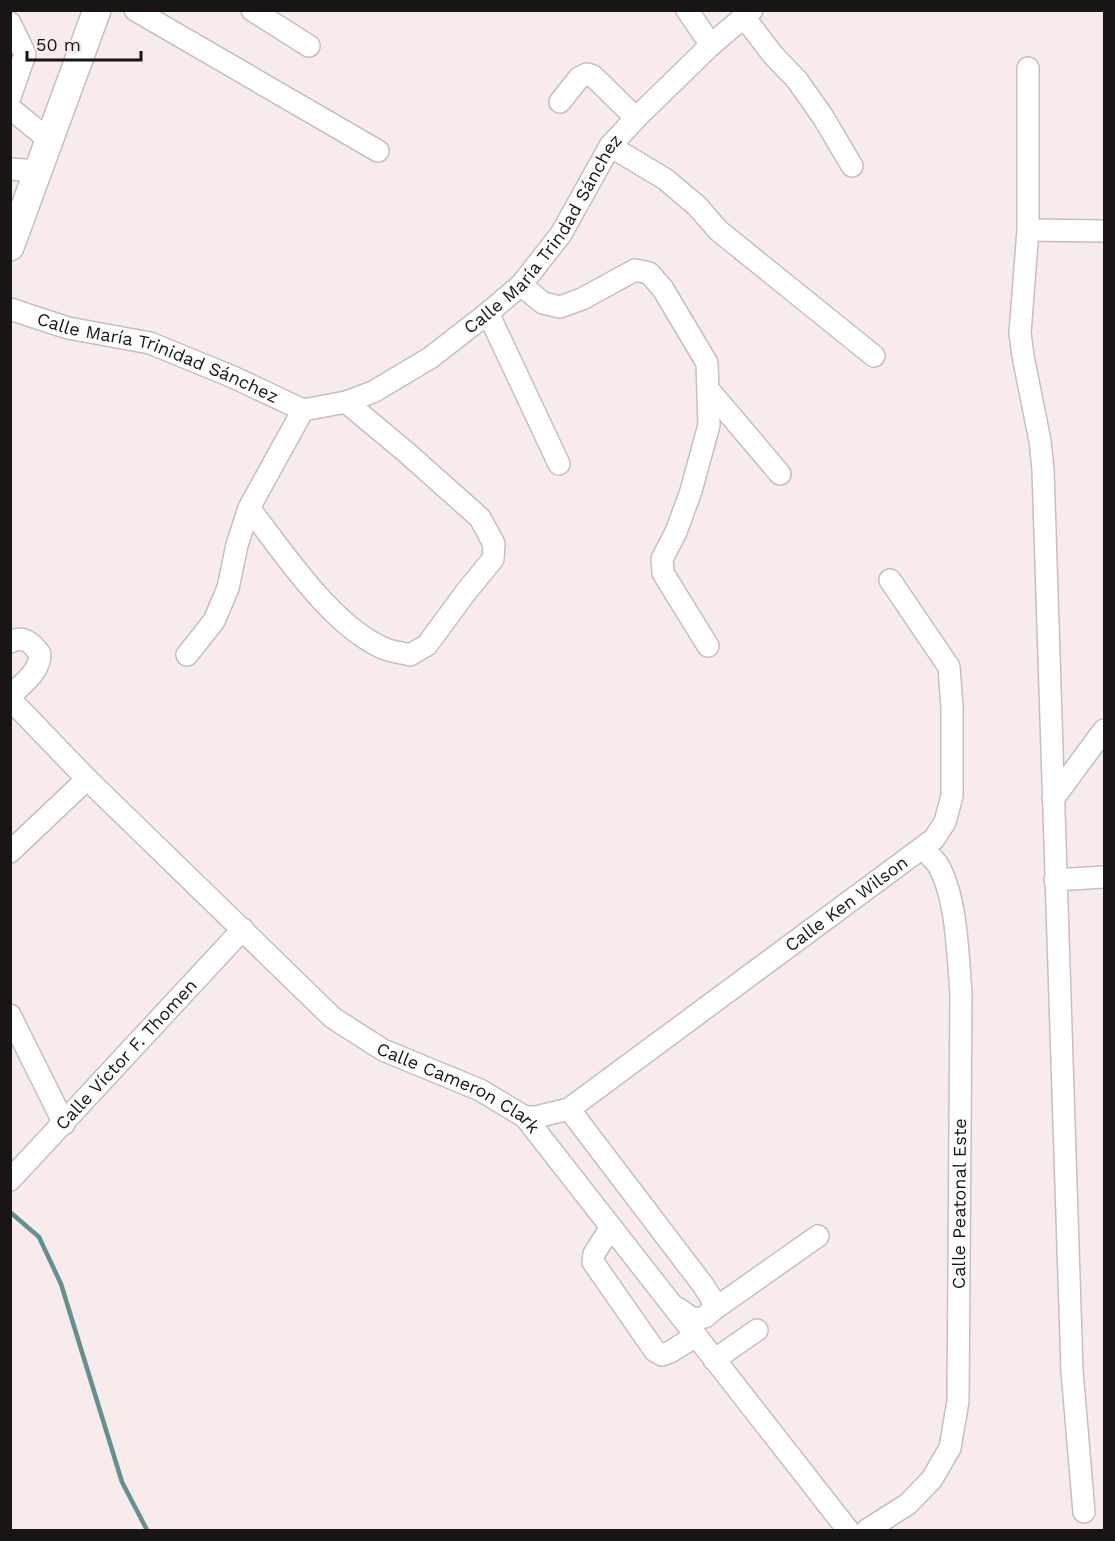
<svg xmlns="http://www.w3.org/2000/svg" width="1115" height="1541" font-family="'Work Sans',sans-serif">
	<rect width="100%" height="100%" fill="#f8ebeb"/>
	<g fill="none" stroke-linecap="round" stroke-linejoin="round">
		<!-- stream -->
		<path stroke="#659092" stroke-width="4.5" d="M10,1212L39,1237L61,1284L122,1482L147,1530"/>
		<defs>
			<g id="minor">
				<path d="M135,10L378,151"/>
				<path d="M252,10L309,46"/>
				<path d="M687,10L711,45"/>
				<path d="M744,17L773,55L797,80L823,117L852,166"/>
				<path d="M10,23L25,54L10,97"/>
				<path d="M1028,68V230L1020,333L1023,356L1040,441L1043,469L1072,1371L1084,1512"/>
				<path d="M560,102L579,78L587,74L593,76L636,118"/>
				<path d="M10,108L49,140"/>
				<path d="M610,146L665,179L697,206L719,231L874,356"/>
				<path d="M10,169L38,171"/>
				<path d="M1028,230L1104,231"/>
				<path d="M521,285L543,303L560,307L582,299L635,270L649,273L663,289L707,363L709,425L691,491L676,532L662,559L663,573L708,646"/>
				<path id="s1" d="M10,309L68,328L150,343L233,377L303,410"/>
				<path d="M488,313L559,464"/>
				<path d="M708,389L780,474"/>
				<path id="s2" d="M303,410L346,402L373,392L430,358L488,313L521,285L561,234L610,146L636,118L711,45L752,10"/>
				<path d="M249,508C284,553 334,630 388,650C395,652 403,653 410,655L427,645L466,592L493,559L494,544L480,518L406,452L346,402"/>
				<path d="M10,642C24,635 32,643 40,654C40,672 22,684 10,696"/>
				<path d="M187,655L214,621L228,588L237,545L249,508L303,410"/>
				<path id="s3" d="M10,699L87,779L333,1018L383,1050L480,1090L525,1117L848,1530"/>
				<path d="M1053,799L1104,730"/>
				<path d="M10,852L87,779"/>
				<path d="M1055,880L1104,877"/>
				<path d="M10,1015C28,1052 47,1088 64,1124"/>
				<path d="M569,1109L703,1285L712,1299L713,1310L705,1317L693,1319L677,1308"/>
				<path id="s4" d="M525,1117H536L569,1109L934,839L945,822L952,796V707L949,667L890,580"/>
				<path id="s5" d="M10,1180L243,929"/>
				<path d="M611,1227L594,1254L593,1262L655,1351L662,1355L670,1352L696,1336"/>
				<path d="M713,1310L818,1236"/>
				<path d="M714,1360L757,1330"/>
				<path id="s6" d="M867,1530L908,1504L932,1479L950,1448L958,1401L961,994C958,958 957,897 938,865C934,859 927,853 922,848"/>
			</g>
			<path id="major" d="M10,247L97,10"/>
		</defs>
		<!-- minor casing -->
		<use href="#minor" stroke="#cabdbe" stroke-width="24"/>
		<!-- major casing -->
		<use href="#major" stroke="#cabdbe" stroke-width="30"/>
		<!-- minor -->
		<use href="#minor" stroke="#fff" stroke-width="21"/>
		<!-- major -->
		<use href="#major" stroke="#fff" stroke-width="27"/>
	</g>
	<g text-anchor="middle" stroke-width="6" stroke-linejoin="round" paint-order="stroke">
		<!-- street labels -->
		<g font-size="18" fill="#191515" stroke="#f8ebeb">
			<text dy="6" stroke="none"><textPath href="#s2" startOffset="309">Calle María Trindad Sánchez</textPath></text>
			<text dy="6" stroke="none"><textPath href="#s1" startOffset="156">Calle María Trinidad Sánchez</textPath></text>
			<text dy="6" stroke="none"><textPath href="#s4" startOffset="390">Calle Ken Wilson</textPath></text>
			<text dy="6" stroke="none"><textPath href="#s5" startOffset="171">Calle Víctor F. Thomen</textPath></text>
			<text dy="6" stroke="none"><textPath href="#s3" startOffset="598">Calle Cameron Clark</textPath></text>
			<text dy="6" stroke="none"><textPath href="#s6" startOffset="364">Calle Peatonal Este</textPath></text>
		</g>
	</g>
	<!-- border -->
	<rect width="1115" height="1541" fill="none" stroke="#191515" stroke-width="24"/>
	<!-- scale -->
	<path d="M27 51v9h114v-9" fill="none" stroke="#191515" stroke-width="3"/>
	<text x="36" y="51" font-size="18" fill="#191515" stroke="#f8ebeb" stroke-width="4.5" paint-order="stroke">50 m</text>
</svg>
